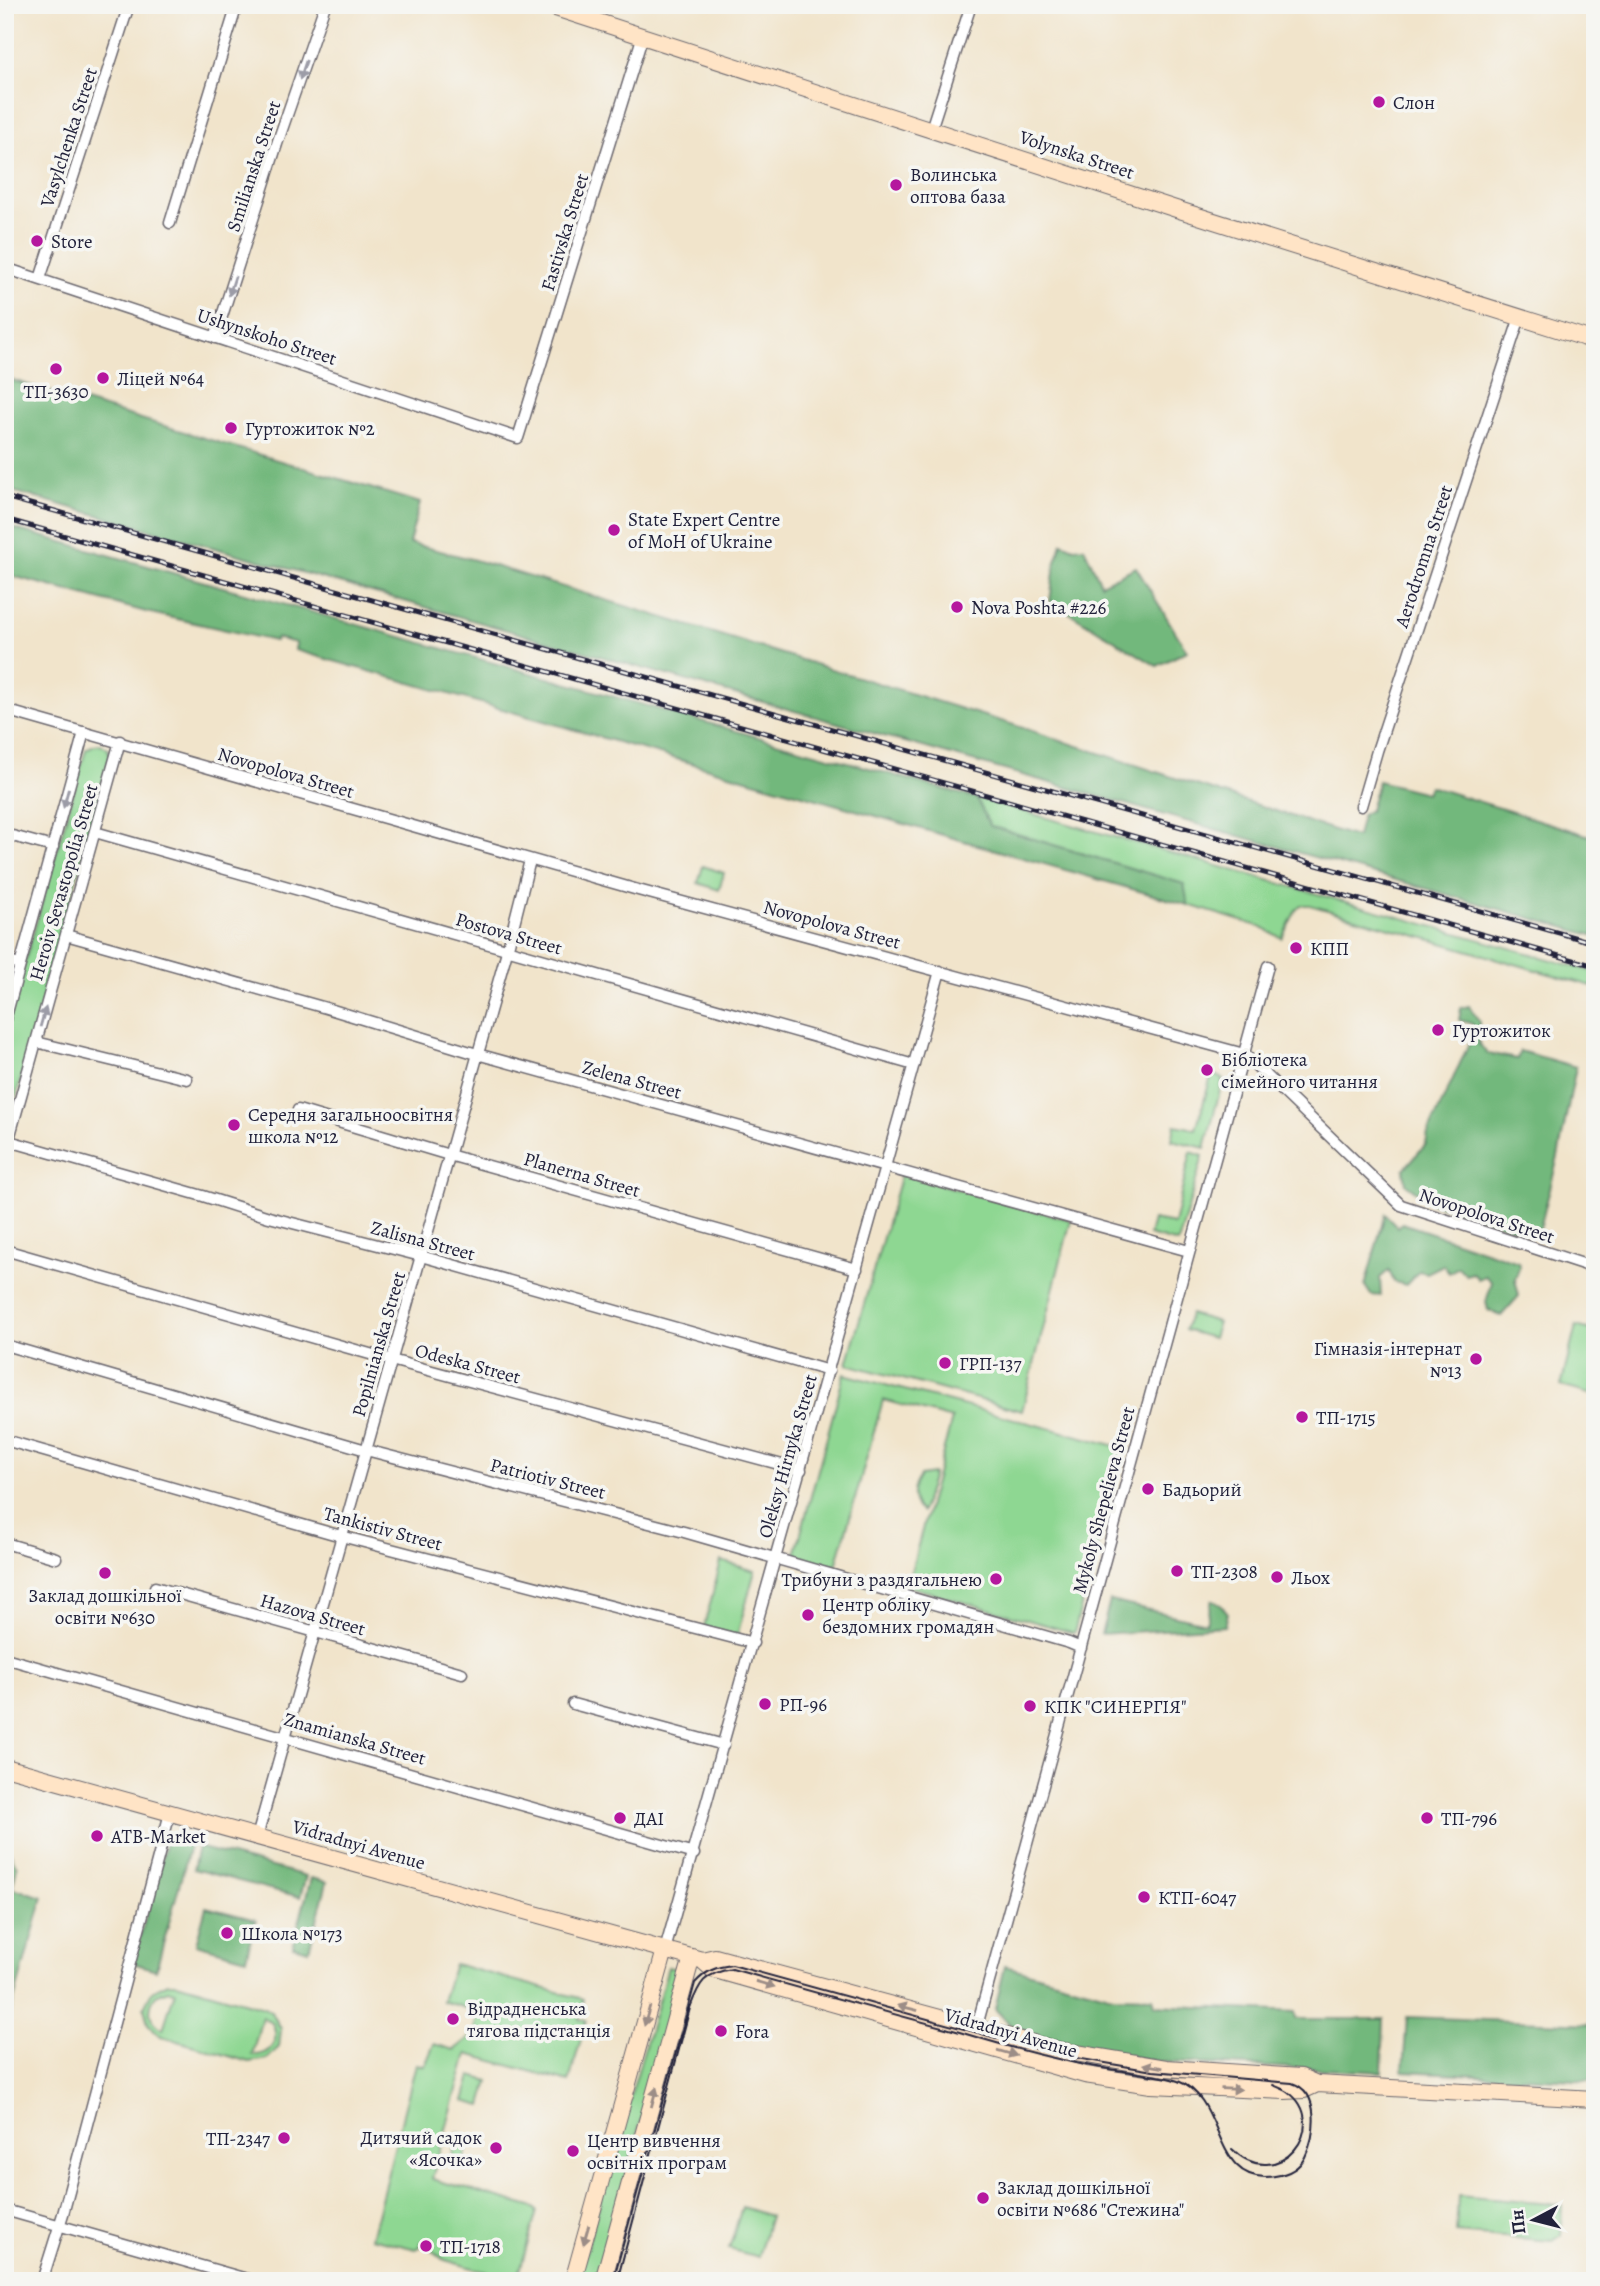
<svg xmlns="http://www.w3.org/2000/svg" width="1600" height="2286" font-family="Alegreya,serif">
	<rect width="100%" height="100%" fill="#f6f6f2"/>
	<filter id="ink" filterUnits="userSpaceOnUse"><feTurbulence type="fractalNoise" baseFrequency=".0143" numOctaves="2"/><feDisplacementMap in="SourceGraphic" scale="14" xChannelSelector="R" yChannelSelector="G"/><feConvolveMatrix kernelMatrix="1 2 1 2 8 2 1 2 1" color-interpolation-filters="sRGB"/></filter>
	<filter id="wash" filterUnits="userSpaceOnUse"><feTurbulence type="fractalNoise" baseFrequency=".00686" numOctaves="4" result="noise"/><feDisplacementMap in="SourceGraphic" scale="28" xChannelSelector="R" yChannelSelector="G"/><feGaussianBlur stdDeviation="1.57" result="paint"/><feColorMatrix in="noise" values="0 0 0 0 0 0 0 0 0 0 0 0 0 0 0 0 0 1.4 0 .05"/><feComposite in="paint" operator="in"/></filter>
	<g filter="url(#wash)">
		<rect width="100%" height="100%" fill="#f1e4cb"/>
		<!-- green -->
		<path fill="#8ed792" stroke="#587c66" stroke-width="2" fill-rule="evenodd" d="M101,744L108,749L110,756L5,1137V1031L86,749L94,745Z
			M976,798L1595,972V987L1310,905H1301L1296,910L1282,938L1258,926L1188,905L1183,884L990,826Z
			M703,866L724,873L719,890L698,883Z
			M1212,1073L1223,1079L1205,1148L1172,1140L1175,1125L1196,1129Z
			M1191,1152L1203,1156L1178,1243L1149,1235L1153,1220L1174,1224Z
			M901,1174L1071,1220L1022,1411L847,1364Z
			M1190,1314L1218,1322L1213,1338L1185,1330Z
			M1576,1326L1595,1331L1593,1395L1561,1386Z
			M844,1374L1124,1448L1074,1633L907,1586L952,1419L883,1400L836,1566L795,1555Z
			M933,1474V1475L922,1512C909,1503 911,1488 920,1476Z
			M721,1561L755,1571L737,1636L704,1627Z
			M454,1964L583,1999L579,2019L586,2021L569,2082L467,2054L432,2179L534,2208L537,2211L517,2281L445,2260L431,2250L432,2244L422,2241L420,2247L416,2249L371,2238L416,2064L425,2066L434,2044L454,2050L473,2035L480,2012L442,2001Z
			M668,1967L680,1970L681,1975L597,2281H577Z
			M168,1983H177L264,2008L272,2013L281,2029L279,2047L267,2059L249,2062L161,2036L148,2024L144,2007L152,1991ZM168,1990L175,1991L163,2029C149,2021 146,2008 156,1995ZM262,2017L273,2024C280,2041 270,2056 252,2055Z
			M471,2076L489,2081L482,2106L464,2101Z
			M458,2133L470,2136L464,2160L452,2157Z
			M1458,2196L1563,2205L1561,2235L1552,2241L1456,2233Z
			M742,2207L770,2216L758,2257L729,2249Z"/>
		<!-- forest -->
		<path fill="#72b87c" stroke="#4a6d5c" stroke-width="2" d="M5,378L420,503L409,543L475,560L1014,725L1352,836L1357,837L1362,815L1370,810L1378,781L1426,793L1429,786L1593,837L1595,839V936L5,489Z
			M5,526L976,798L990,826L1184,884L1188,905L295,650L296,643L276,638L275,641L146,612L5,574Z
			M1062,543L1074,548L1084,547L1101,584L1136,567L1187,651L1157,666L1050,601L1055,565Z
			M1469,1006L1479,1021V1044L1487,1053L1517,1059L1520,1051L1576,1067L1558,1157L1538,1236L1432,1203L1406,1184L1404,1169L1426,1144L1428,1133L1473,1035V1024L1459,1020L1461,1008Z
			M1385,1214L1398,1227L1402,1223L1518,1262L1520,1266L1515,1279L1519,1296L1501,1316L1488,1310L1486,1302L1492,1282L1485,1276L1478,1279L1473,1273L1466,1275L1458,1267L1449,1273L1443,1265L1427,1273L1419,1271L1406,1285L1394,1282L1389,1270L1380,1278L1381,1296L1371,1295L1365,1286Z
			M1212,1600L1222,1606L1228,1613L1225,1626L1101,1634L1110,1601L1206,1623Z
			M167,1839L190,1846L156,1970L133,1963Z
			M198,1847L306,1876L300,1897L193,1869Z
			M5,1851L10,1852L17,1867L12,1888L43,1897L5,2032Z
			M311,1878L327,1882L309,1950L293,1946Z
			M206,1907L256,1920L246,1958L196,1944Z
			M1005,1966L1113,1996L1153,1997L1155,2005L1295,2012L1296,2019H1384L1382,2072L1161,2062L1059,2044L1016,2031L995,2009Z
			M1407,2017L1595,2024V2081L1403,2071Z"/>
	</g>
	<g filter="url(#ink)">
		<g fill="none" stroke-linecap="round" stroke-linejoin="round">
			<defs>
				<path id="street" d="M931,129L971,5
					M170,223L237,5
					M5,268L518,438L643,35
					M40,279L129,5
					M215,338L277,144L325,5
					M5,710L638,890L1244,1054L1401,1205L1595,1268
					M1361,806L1377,751L1520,317
					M95,832L914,1065
					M5,834L53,847
					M66,935L326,1008L477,1054L1189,1251
					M5,961L20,965
					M5,1020L84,732
					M36,1042L187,1079
					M298,1110L449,1155L857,1269
					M9,1141L203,1196L269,1217L421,1256L829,1371
					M5,1153L120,741
					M5,1250L391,1360L801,1470
					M5,1345L366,1450L684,1532L1069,1643L1081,1648
					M5,1440L341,1536L753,1643
					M5,1543L56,1558
					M155,1587L462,1673
					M5,1658L694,1854
					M573,1704L724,1745
					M257,1837L507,951L530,860
					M665,1950L940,971
					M975,2033L1268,966
					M5,2210L254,2281
					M42,2281L63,2214L170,1813"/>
				<path id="secondary" d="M546,5L1176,209L1595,341
					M5,1767L665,1950L702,1960L715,1957L1058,2050L1166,2068L1301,2077L1317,2084L1595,2099
					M702,1960L712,1969L1085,2075L1151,2085L1285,2091L1304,2090L1317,2084
					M573,2281L665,1950
					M603,2281L692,1957"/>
			</defs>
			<!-- street casing -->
			<use href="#street" stroke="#6a666d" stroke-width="13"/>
			<!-- secondary casing -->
			<use href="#secondary" stroke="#6a666d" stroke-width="18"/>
			<!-- street -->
			<use href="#street" stroke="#fff" stroke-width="10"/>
			<!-- secondary -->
			<use href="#secondary" stroke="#ffe4c6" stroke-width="16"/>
			<!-- tram -->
			<path stroke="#22223b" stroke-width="2" d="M1232,2149C1279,2195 1333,2124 1288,2092C1284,2089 1278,2087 1273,2085
				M613,2281L695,1983C706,1971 715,1967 732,1965L1058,2055L1153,2071L1292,2083C1321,2092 1316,2136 1305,2157C1299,2169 1288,2174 1275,2176C1211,2187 1227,2099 1178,2081C1163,2075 1146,2075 1131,2072C1106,2069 1082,2065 1058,2059C1020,2051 983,2039 946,2028C874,2009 803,1989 732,1969C704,1973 699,1983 690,2008L617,2281"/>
			<defs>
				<path id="rail" d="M5,497L1595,943
					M5,519L1595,966"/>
			</defs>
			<!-- rail casing -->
			<use href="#rail" stroke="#22223b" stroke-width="5"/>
			<!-- rail -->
			<use href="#rail" stroke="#f6f6f2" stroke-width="2.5" stroke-dasharray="8" stroke-linecap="butt"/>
		</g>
		<!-- one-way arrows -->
		<defs><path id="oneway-solid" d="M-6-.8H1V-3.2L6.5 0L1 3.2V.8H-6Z" transform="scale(1.75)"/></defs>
		<g fill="#9c9ca7">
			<use href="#oneway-solid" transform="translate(303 70) rotate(109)"/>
			<use href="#oneway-solid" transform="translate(232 286) rotate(108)"/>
			<use href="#oneway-solid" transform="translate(66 798) rotate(105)"/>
			<use href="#oneway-solid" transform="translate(43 1017) rotate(-74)"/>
		</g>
		<g fill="#9c8d87">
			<use href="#oneway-solid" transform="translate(765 1984) rotate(16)"/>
			<use href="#oneway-solid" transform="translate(908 2008) rotate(-165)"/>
			<use href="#oneway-solid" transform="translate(647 2016) rotate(106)"/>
			<use href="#oneway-solid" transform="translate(1007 2053) rotate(16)"/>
			<use href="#oneway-solid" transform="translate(1153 2066) rotate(-170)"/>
			<use href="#oneway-solid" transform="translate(1231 2089) rotate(2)"/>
			<use href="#oneway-solid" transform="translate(654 2097) rotate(-75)"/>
			<use href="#oneway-solid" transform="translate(586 2235) rotate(106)"/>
		</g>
	</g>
	<!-- markers -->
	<g fill="#b5179e" stroke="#f6f6f2" stroke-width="2.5">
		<circle cx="1379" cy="102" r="7"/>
		<circle cx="896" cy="185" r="7"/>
		<circle cx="37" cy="241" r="7"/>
		<circle cx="56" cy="369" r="7"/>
		<circle cx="103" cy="378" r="7"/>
		<circle cx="231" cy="428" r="7"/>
		<circle cx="614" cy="530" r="7"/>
		<circle cx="957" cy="607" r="7"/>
		<circle cx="1296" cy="948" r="7"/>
		<circle cx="1438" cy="1030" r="7"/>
		<circle cx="1207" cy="1070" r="7"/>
		<circle cx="234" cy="1125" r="7"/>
		<circle cx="1476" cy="1359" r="7"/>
		<circle cx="945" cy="1363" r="7"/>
		<circle cx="1302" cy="1417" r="7"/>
		<circle cx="1148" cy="1489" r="7"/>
		<circle cx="1177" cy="1571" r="7"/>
		<circle cx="105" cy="1573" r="7"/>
		<circle cx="1277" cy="1577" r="7"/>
		<circle cx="996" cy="1579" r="7"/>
		<circle cx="808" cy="1615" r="7"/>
		<circle cx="765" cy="1704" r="7"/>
		<circle cx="1030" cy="1706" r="7"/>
		<circle cx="620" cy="1818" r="7"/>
		<circle cx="1427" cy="1818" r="7"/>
		<circle cx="97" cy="1836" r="7"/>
		<circle cx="1144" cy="1897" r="7"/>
		<circle cx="227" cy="1933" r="7"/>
		<circle cx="453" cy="2019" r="7"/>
		<circle cx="721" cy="2031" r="7"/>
		<circle cx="284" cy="2138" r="7"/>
		<circle cx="496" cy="2148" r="7"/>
		<circle cx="573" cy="2151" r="7"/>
		<circle cx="983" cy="2198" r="7"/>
		<circle cx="426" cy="2246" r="7"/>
	</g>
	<g text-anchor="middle" stroke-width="7" stroke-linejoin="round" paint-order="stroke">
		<!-- poi labels -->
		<g font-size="19" fill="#22223b" stroke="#f6f6f2" text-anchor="start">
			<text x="1393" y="109">Слон</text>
			<text x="910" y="181">Волинська<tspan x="910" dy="22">оптова база</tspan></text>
			<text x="51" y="248">Store</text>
			<text x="117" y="385">Ліцей №64</text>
			<text x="56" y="398" text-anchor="middle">ТП-3630</text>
			<text x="245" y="435">Гуртожиток №2</text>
			<text x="628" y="526">State Expert Centre<tspan x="628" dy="22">of MoH of Ukraine</tspan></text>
			<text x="971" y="614">Nova Poshta #226</text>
			<text x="1310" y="955">КПП</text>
			<text x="1452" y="1037">Гуртожиток</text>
			<text x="1221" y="1066">Бібліотека<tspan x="1221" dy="22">сімейного читання</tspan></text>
			<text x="248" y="1121">Середня загальноосвітня<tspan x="248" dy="22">школа №12</tspan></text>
			<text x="1462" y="1355" text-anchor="end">Гімназія-інтернат<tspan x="1462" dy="22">№13</tspan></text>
			<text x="959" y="1370">ГРП-137</text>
			<text x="1316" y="1424">ТП-1715</text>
			<text x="1162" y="1496">Бадьорий</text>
			<text x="1191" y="1578">ТП-2308</text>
			<text x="1291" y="1584">Льох</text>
			<text x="982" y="1586" text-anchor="end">Трибуни з раздягальнею</text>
			<text x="105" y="1602" text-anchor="middle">Заклад дошкільної<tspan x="105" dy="22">освіти №630</tspan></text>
			<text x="822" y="1611">Центр обліку<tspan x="822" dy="22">бездомних громадян</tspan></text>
			<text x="779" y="1711">РП-96</text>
			<text x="1044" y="1713">КПК "СИНЕРГІЯ"</text>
			<text x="634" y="1825">ДАІ</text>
			<text x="1441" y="1825">ТП-796</text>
			<text x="111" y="1843">ATB-Market</text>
			<text x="1158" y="1904">КТП-6047</text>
			<text x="241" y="1940">Школа №173</text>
			<text x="467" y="2015">Відрадненська<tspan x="467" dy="22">тягова підстанція</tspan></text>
			<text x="735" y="2038">Fora</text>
			<text x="482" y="2144" text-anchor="end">Дитячий садок<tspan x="482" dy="22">«Ясочка»</tspan></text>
			<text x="270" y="2145" text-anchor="end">ТП-2347</text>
			<text x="587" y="2147">Центр вивчення<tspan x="587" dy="22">освітніх програм</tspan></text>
			<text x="997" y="2194">Заклад дошкільної<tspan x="997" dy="22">освіти №686 "Стежина"</tspan></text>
			<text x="440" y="2253">ТП-1718</text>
		</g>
		<!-- street labels -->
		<g font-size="19" fill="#22223b" stroke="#f6f6f2">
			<text transform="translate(68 137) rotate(-72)" y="7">Vasylchenka Street</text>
			<text transform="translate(1077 154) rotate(18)" y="7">Volynska Street</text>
			<text transform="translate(253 166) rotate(-72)" y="7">Smilianska Street</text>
			<text transform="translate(564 232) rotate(-73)" y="7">Fastivska Street</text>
			<text transform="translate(267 336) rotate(18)" y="7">Ushynskoho Street</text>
			<text transform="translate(1423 556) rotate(-72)" y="7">Aerodromna Street</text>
			<text transform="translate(286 772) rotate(16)" y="7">Novopolova Street</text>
			<text transform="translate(63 882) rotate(-74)" y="7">Heroiv Sevastopolia Street</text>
			<text transform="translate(832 924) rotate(15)" y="7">Novopolova Street</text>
			<text transform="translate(509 933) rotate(16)" y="7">Postova Street</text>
			<text transform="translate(632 1079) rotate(15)" y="7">Zelena Street</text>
			<text transform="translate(582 1174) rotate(16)" y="7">Planerna Street</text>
			<text transform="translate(1487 1215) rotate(18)" y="7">Novopolova Street</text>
			<text transform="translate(423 1240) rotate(15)" y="7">Zalisna Street</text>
			<text transform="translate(378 1344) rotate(-74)" y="7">Popilnianska Street</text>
			<text transform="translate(468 1363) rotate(15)" y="7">Odeska Street</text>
			<text transform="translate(787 1456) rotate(-74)" y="7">Oleksy Hirnyka Street</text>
			<text transform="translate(548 1478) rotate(14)" y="7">Patriotiv Street</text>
			<text transform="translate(1103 1500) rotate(-75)" y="7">Mykoly Shepelieva Street</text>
			<text transform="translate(383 1528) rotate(15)" y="7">Tankistiv Street</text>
			<text transform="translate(313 1614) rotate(16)" y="7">Hazova Street</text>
			<text transform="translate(355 1738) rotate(16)" y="7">Znamianska Street</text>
			<text transform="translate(359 1844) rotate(16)" y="7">Vidradnyi Avenue</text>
			<text transform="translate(1011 2032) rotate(16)" y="7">Vidradnyi Avenue</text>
		</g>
	</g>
	<!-- margin -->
	<rect width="1600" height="2286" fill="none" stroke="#f6f6f2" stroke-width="28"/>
	<!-- north arrow -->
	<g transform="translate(1534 2220) rotate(263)" stroke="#f6f6f2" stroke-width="5" paint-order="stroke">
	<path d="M0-5L12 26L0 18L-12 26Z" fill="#22223b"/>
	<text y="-10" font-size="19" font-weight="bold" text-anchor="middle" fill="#22223b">Пн</text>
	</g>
</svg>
